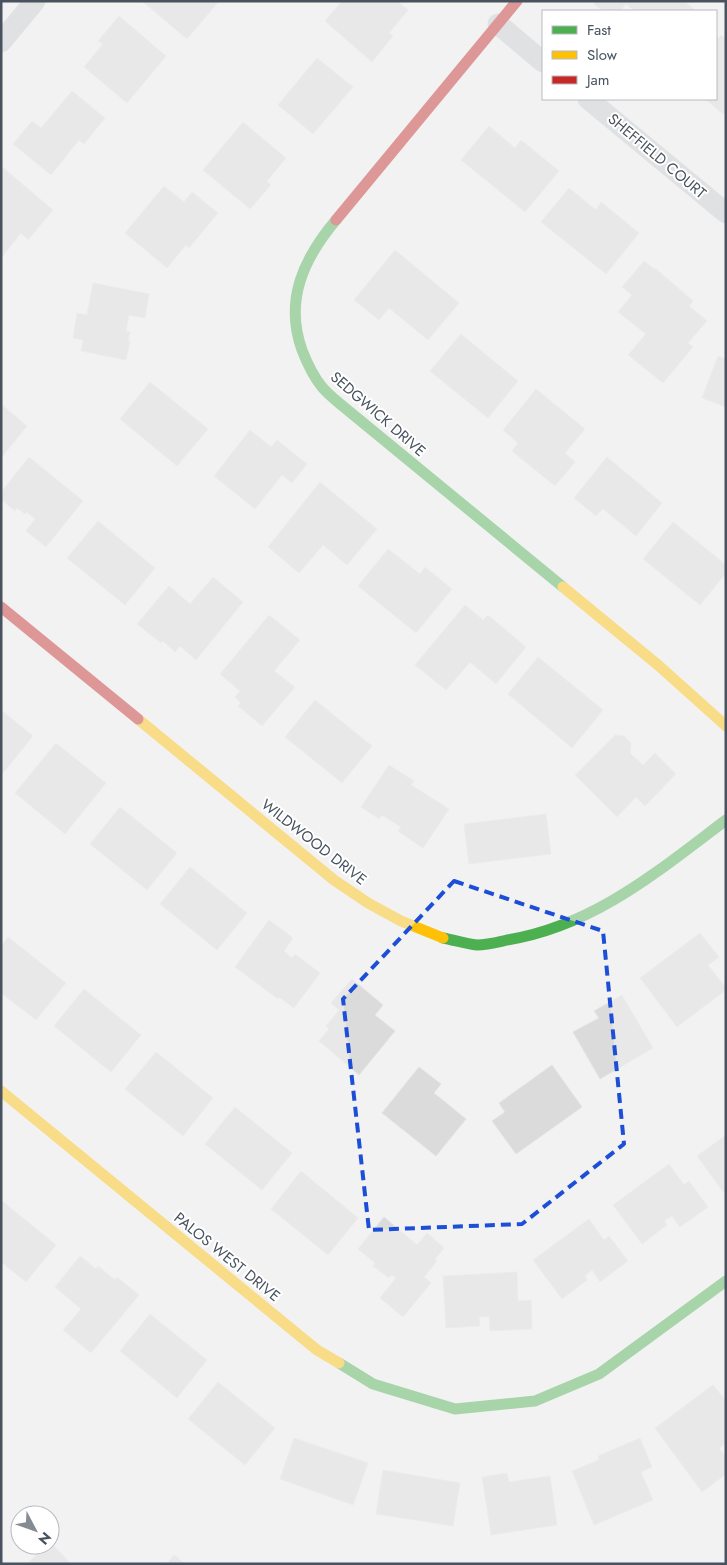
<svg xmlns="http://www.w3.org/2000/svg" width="727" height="1565" font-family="Jost,sans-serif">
	<rect width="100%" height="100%" fill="#f2f2f2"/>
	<!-- building -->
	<path fill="#dbdbdc" stroke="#e3e4e5" d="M142,1H219L187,39Z
		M342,1H397L408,10L389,33L393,36L372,62L325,21Z
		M597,1H684L695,10L693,11H635L626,4L620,11H603L594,4Z
		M119,16L166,56L127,103L84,67L103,44L98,41Z
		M716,35L719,38L721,35L726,39V110L723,114L705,99H716Z
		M317,58L353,87L313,134L278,105Z
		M72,91L105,118L84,144L79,140L51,175L13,144L32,121L41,128Z
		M243,122L286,158L267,181L271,185L250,209L203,170Z
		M489,126L515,148L521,140L559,171L525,212L461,160Z
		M1,166L53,210L28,240L21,233L2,257Z
		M164,186L184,202L192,192L218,213L189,248L186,245L167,268L125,233Z
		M569,188L596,210L601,202L639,233L606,274L541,222Z
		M395,250L459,303L428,340L389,308L379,320L354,300Z
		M644,261L654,269L655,268L693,301L689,306L707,321L688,343L693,347L663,383L628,355L646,334L618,312L632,295L622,287Z
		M93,283L149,294L145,318L129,315L126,331L130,332L128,341H130L126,360L81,351L83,340L73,338L77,313L87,315Z
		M461,334L518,381L488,418L430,371Z
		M718,356L726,359V407L702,398Z
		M150,382L208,429L177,466L120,419Z
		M536,389L585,429L565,453L575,462L555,486L512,451L518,443L503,430Z
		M1,404L27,426L1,458Z
		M250,430L271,447L277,440L307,464L292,483L282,475L255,509L214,476Z
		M29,457L83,501L46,547L26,531L35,519L27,512L25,514L17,508L15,511L1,499V492Z
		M607,457L662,503L636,536L603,509L596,516L574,498Z
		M320,482L377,529L347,565L323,545L299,573L268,547Z
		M98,521L155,568L125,605L67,558Z
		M673,522L726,565V573L700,605L643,559Z
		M388,549L420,574L425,567L452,589L416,633L358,586Z
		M213,577L243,602L196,660L180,646L175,652L163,641L161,643L137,624L169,586L190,604Z
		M465,605L483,620L488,615L526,647L496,684L470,662L446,690L415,665Z
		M269,615L300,640L274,671L295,687L262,726L238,706L241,703L235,697L240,691L220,674Z
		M538,657L603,710L572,748L508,694Z
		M315,700L372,746L342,783L285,737Z
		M1,710L33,736L3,773L1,772Z
		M615,735L624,736L631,743L630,753L643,765L655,753L676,774L645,806L636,797L617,817L575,775Z
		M56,743L106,783L65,834L15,793Z
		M389,765L414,781L411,785L449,809L423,848L398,831L401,827L382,815L379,819L361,807Z
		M120,807L177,853L147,890L90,844Z
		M546,814L551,854L469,864L464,824Z
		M190,867L247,913L217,950L160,904Z
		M269,920L293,938L284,951L292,958L295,954L320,973L294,1008L279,997L278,999L235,967Z
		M700,933L719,957L708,965L726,988V990L677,1027L640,978Z
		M8,937L66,983L36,1020L1,993V946Z
		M352,979L383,1005L375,1015L395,1031L359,1075L319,1041L329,1029L326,1026L339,1010L331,1003Z
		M84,989L141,1035L111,1072L54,1026Z
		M622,995L653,1048L600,1079L573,1032L599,1018L594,1011Z
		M156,1052L213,1098L183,1136L125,1089Z
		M552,1065L582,1107L516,1154L492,1121L505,1112L499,1103Z
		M419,1067L441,1084L434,1093L466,1119L436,1156L382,1113Z
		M235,1107L292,1153L262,1190L205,1144Z
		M726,1135V1191L724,1193L697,1156Z
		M669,1164L684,1185L689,1181L708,1207L680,1227L672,1216L664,1221L667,1225L642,1244L613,1205Z
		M301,1171L358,1218L328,1255L271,1209Z
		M1,1200L56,1245L26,1282L1,1262Z
		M384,1217L417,1245L427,1233L444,1248L435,1259L437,1261L424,1277L431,1283L403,1317L380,1298L396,1278L392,1275L389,1278L373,1266L375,1263L358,1249Z
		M589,1219L604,1240L609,1236L628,1261L600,1282L592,1270L585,1276L587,1280L562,1299L533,1260Z
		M80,1256L96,1269L98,1266L115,1280L117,1277L139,1295L91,1353L63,1330L81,1309L55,1287Z
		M517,1272L518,1301L531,1300L532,1329L490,1331L489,1316L479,1317L480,1326L446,1328L443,1276Z
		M150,1314L207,1360L177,1398L120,1351Z
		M218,1382L275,1428L245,1465L188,1419Z
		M713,1385L726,1401V1443L719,1448L726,1457V1474L702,1492L655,1428Z
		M294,1438L368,1463L353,1505L280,1479Z
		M640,1438L652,1467L641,1472L653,1500L594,1525L572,1471L599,1460L598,1456Z
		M383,1470L460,1483L453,1526L376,1514Z
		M507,1473L509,1482L550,1476L557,1525L491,1535L482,1477Z
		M50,1542L71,1564H27L46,1545H50Z
		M174,1555L185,1564H167Z"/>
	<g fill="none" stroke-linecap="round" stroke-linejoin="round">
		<!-- street -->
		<path stroke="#cbcdd0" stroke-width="21" d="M498,24L543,62
			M1,42L35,1
			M588,99L726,213"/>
		<!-- fast -->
		<path stroke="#4caf50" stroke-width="11" d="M336,220C304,258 284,300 302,350C307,363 313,376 322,387C327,393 333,398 339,403L563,587
			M443,938C454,940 466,944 477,945C487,945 498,942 507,940C594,926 658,871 726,820
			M339,1363L373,1384L455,1409L535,1401L599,1374L726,1281"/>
		<!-- slow -->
		<path stroke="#ffc107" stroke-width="11" d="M563,587L658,665L726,726
			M138,719L334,880L368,903L401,921L443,938
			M1,1091L317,1350L339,1363"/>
		<!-- jam -->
		<path stroke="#c62828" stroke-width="11" d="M336,220L517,1
			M1,607L138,719"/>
	</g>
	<!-- marked area -->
	<path d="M0 0H727V1565H0ZM454,881L603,931L624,1144L522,1224L369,1230L343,999Z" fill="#f2f2f2" fill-opacity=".55" fill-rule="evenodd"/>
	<path fill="none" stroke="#1d4ed8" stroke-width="4" stroke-dasharray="10 6" stroke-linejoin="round" d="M454,881L603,931L624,1144L522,1224L369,1230L343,999Z"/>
	<g text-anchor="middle" stroke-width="4" stroke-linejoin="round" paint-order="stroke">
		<!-- street labels -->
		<g font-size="15" fill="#48535f" stroke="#fff">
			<text transform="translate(657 156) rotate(40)" y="5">SHEFFIELD COURT</text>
			<text transform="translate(378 414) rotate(41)" y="5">SEDGWICK DRIVE</text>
			<text transform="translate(314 842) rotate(38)" y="5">WILDWOOD DRIVE</text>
			<text transform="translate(227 1257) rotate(39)" y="5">PALOS WEST DRIVE</text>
		</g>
	</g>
	<!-- border -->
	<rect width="727" height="1565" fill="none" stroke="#48535f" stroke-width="5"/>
	<!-- legend -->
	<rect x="542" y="10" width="175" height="90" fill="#ffffff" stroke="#b6babf"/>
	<rect x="552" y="26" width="25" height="8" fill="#4caf50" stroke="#b6babf"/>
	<text x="587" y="35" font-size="15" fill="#48535f">Fast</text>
	<rect x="552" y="51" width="25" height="8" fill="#ffc107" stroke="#b6babf"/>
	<text x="587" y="60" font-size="15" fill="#48535f">Slow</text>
	<rect x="552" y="76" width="25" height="8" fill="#c62828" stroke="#b6babf"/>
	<text x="587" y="85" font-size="15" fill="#48535f">Jam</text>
	<!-- north arrow -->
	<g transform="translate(35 1530) rotate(131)"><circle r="24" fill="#ffffff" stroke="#b6babf"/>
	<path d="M0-4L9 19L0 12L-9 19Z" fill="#848b92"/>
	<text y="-8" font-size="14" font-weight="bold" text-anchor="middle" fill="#48535f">N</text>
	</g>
</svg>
